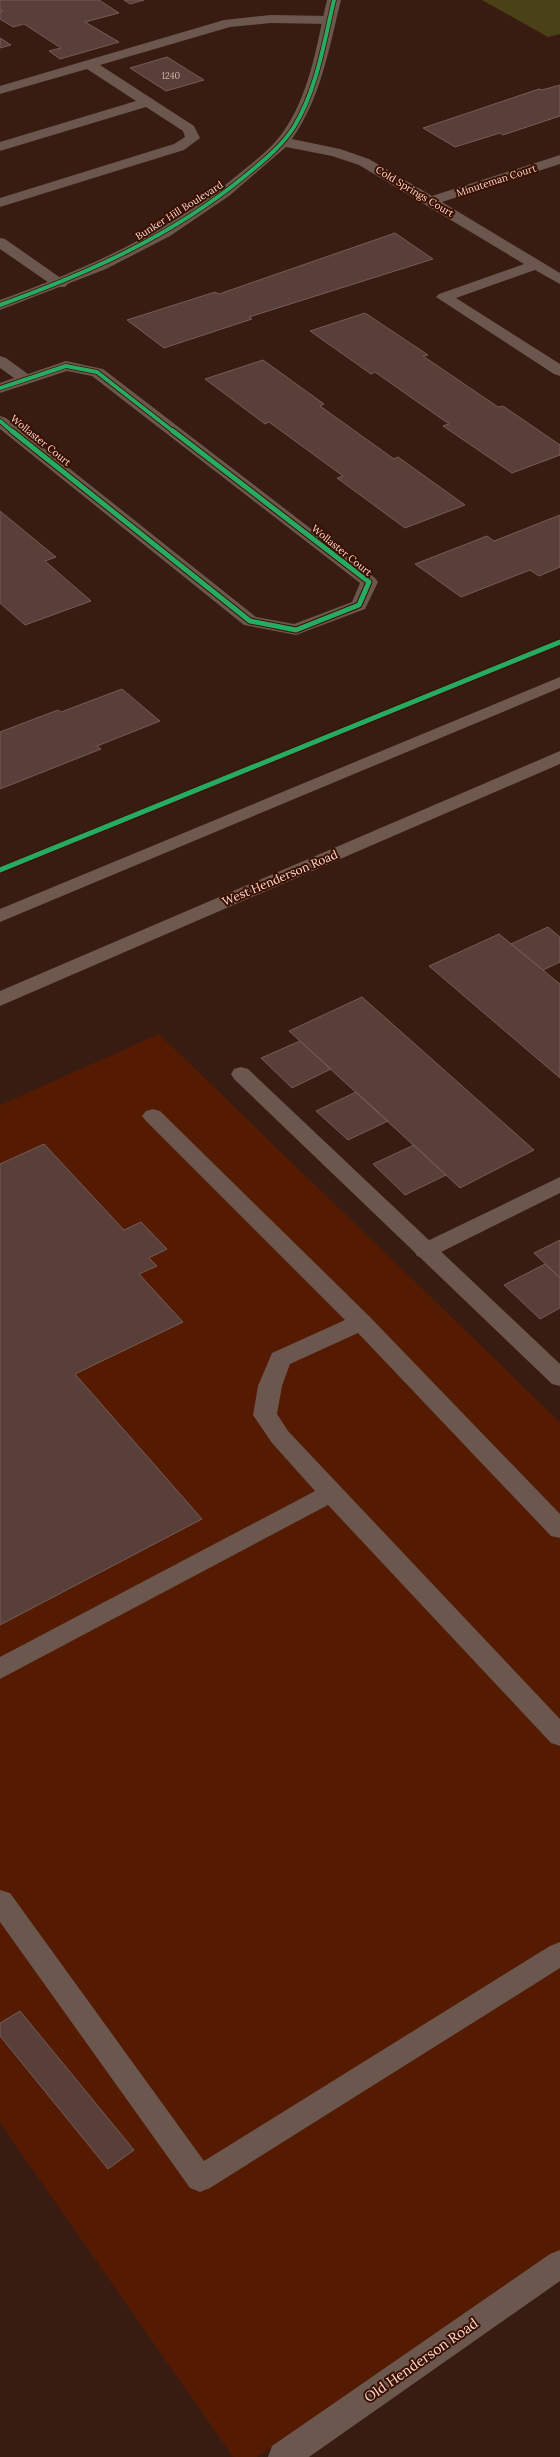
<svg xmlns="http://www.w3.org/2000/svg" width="560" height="2457" font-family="Lora,serif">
	<rect width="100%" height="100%" fill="#391c11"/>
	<!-- built -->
	<path fill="#541a02" d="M159,1034L560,1422V2252L257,2457H233L0,2123V1105Z"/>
	<!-- green -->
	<path fill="#4b4116" d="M482,0H560V34L548,37Z"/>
	<!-- building -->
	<path fill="#593f39" stroke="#765b56" d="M0,0H99L119,13L85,22L119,42L60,59L49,51L61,48L24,24L13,27L0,19V11H3L0,9Z
		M124,0H144L130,4Z
		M0,38L11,45L0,48Z
		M167,57L204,80L166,91L130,68Z
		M560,85V116L503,135L500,133L455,147L423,128L539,89L542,90Z
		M395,233L433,259L249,317L252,319L164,348L127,320L215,292L219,294Z
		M365,313L428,355L423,356L498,407L503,406L560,445V455L512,473L443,426L449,424L375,372L371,374L310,331Z
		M263,360L324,404L320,406L394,459L398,457L465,505L405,528L337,478L343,476L269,422L265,424L205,379Z
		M0,511L56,557L45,561L91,601L25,625L0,603Z
		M560,515V567L539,576L530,570L461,597L415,564L487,536L494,541Z
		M122,689L160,721L97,746L101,749L0,789V732L58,710L61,712Z
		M548,927L560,937V962L543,970L511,944Z
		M499,934L560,984V1078L429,966Z
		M362,997L534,1150L460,1188L289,1031Z
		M300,1041L331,1069L292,1088L261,1058Z
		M356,1092L388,1121L348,1140L316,1111Z
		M44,1144L124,1230L141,1222L167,1249L149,1258L157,1266L139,1274L183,1322L75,1374L202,1519L0,1625V1164Z
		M414,1145L446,1175L405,1195L373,1164Z
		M560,1240V1278L534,1253Z
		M545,1264L560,1278V1308L540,1319L504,1285Z
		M20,2011L134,2150L108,2169L0,2036V2023Z"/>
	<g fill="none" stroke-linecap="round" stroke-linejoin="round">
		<!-- lane -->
		<path fill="#6b574e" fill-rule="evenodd" d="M271,15L328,16L335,20L328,24L271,23L230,27L100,65L194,126L200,138L184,150L0,207V198L174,144L185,137L183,131L146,107L0,151V142L136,101L87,69L0,94V86L224,20Z
			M0,238L5,239L65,281L68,284L65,287H55L0,249Z
			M241,1067L248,1069L560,1364V1386L552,1384L234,1079L231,1074L234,1069Z
			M153,1109L160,1111L369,1316L560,1514V1538L551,1536L358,1333L290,1364L282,1386L277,1414L288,1431L560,1719V1746L551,1743L328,1505L0,1679V1657L315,1491L272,1443L253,1415L258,1386L272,1353L345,1320L146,1121L142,1116L146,1111Z
			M0,1890L10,1893L204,2161L550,1946L560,1942V1968L210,2188L200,2192L190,2188L0,1922Z"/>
		<!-- street -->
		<path fill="#6b574e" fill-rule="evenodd" d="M327,0H341C329,48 321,98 292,139L340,149L369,159L432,196L560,155V164L442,202L560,273V284L535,270L456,298L560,364V376L554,374L436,297L439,294L524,264L359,165L332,156L286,147L229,196L170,236L106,269L0,310V300C86,269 169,232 240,173C257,159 275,146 287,126C311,89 317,42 327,0Z
			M0,356L6,358L28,374L66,361L103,369L375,578L378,582L365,609L296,635L244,625L0,429V416L6,418L256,617L294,624L352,602L360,583L92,376L67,371L0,393V383L14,378L0,368Z
			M560,1177V1193L433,1256L425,1259L417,1256L414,1251L417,1246Z
			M560,2250V2281L309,2457H268L272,2446L550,2254Z"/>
		<!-- secondary -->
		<path fill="#6f584d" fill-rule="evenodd" d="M560,677V688L0,922V909Z
			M560,751V764L0,1006V991Z"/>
		<defs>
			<path id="cycleway-far1" d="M0,305C88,273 172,236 245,176C263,161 281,147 294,127C317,89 324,42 334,0
				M0,388L66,366L97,372L174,432
				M0,421L13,432"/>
			<path id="cycleway" d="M12,431L250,621L296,630L359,605L369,582L173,431
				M0,870L560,642"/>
		</defs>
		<!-- cycleway-far1 casing -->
		<use href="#cycleway-far1" stroke="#391001" stroke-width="5.5"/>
		<!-- cycleway casing -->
		<use href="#cycleway" stroke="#391001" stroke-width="7"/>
		<!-- cycleway-far1 -->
		<use href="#cycleway-far1" stroke="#26ab63" stroke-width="4"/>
		<!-- cycleway -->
		<use href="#cycleway" stroke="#26ab63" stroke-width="5"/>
	</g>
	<g text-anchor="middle" stroke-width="4" stroke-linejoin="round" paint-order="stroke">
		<!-- far-number labels -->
		<g font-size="9" fill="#d4b2a7">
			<text x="171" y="79">1240</text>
		</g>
		<!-- far-street labels -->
		<g font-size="10" fill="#fdd9cc" stroke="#391001">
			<text transform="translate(496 180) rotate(-18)" y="4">Minuteman Court</text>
			<text transform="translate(415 191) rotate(31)" y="4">Cold Springs Court</text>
			<text transform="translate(179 210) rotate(-32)" y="4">Bunker Hill Boulevard</text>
			<text transform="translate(41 440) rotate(39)" y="4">Wollaster Court</text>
			<text transform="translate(342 550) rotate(39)" y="4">Wollaster Court</text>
		</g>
		<!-- street labels -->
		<g font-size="12" fill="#fdd9cc" stroke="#391001">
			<text transform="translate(280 878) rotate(-23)" y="4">West Henderson Road</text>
		</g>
		<!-- near-street labels -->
		<g font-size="14" fill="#fdd9cc" stroke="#391001">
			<text transform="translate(421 2360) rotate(-35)" y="5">Old Henderson Road</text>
		</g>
	</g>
</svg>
